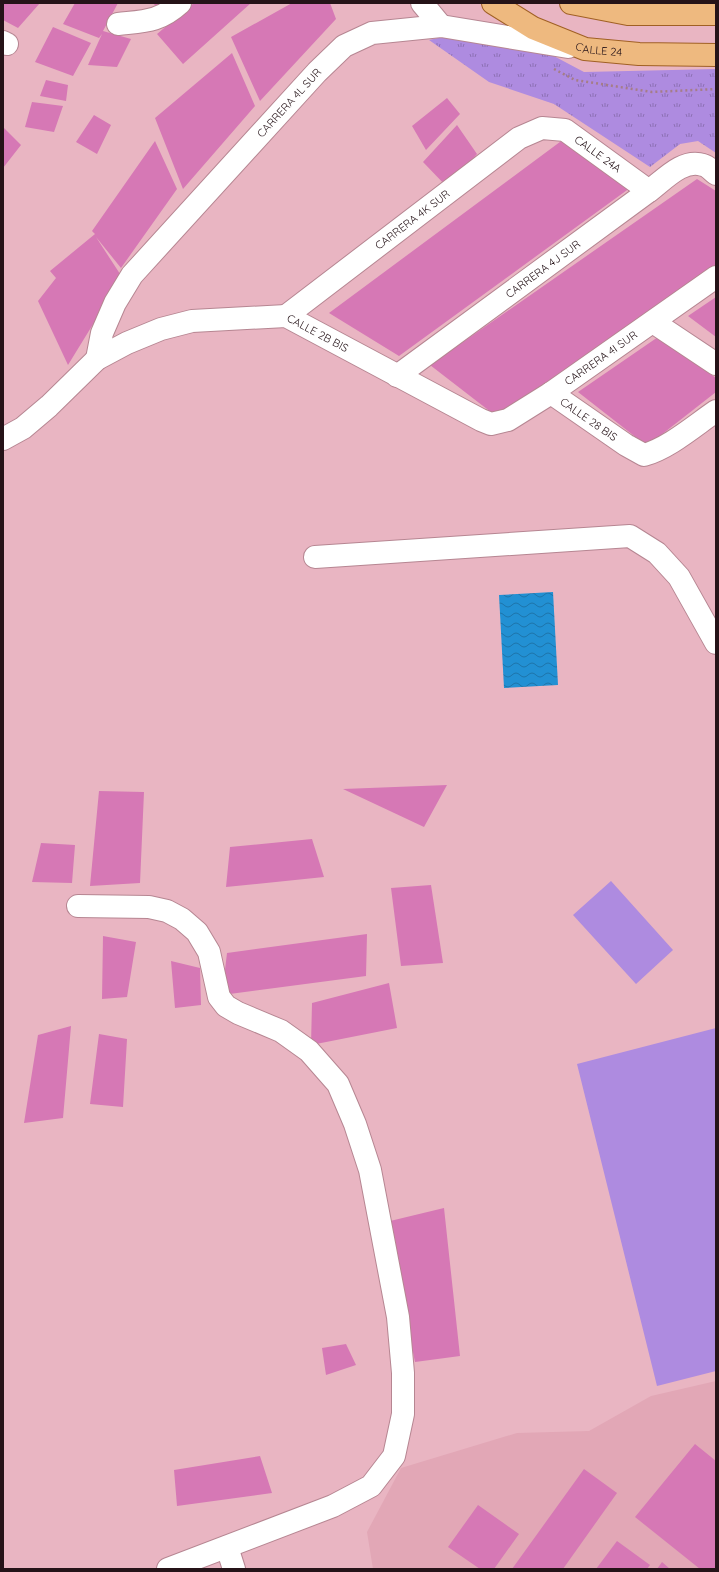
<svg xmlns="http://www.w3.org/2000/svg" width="719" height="1572" font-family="Quicksand,sans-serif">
	<defs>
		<pattern id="grass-tufts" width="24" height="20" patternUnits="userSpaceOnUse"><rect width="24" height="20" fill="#ae8be0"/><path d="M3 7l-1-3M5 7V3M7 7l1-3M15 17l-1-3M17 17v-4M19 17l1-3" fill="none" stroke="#8d70b5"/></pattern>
		<pattern id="water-waves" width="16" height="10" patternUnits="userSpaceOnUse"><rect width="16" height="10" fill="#2290d3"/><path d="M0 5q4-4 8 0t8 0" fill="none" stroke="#1d74aa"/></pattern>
	</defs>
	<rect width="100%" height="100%" fill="#e9b5c2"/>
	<!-- built -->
	<path fill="#e2a7b6" d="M716,1381V1569H373L367,1532L401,1468L517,1433L589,1431L651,1396Z"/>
	<!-- grass -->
	<path fill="url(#grass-tufts)" d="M456,34L550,54L584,72L716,69V153L698,141L680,144L650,167L554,104L489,82L429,40Z"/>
	<!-- garden -->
	<path fill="#ae8be0" d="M611,881L673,950L636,984L573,915Z
		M716,1028V1371L657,1386L577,1064Z"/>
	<!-- water -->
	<path fill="url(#water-waves)" d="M553,592L558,685L504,688L499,595Z"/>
	<!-- building -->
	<path fill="#d678b5" d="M3,3H40L18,28L3,20Z
		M75,3H118L103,31L131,39L117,67L88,65L102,34L99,38L63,24Z
		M152,3H162L158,7Z
		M194,3H251L183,64L157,34Z
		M292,3H330L336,19L260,101L231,37Z
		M53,27L91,43L73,76L35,62Z
		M232,53L255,106L183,189L155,118Z
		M46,80L68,85L66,101L40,96Z
		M447,98L460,114L426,150L412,126Z
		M32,102L63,106L54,132L25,127Z
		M94,115L111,125L97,154L76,142Z
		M457,125L477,154L448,188L423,162Z
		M3,127L21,145L3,168Z
		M568,136L634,185L399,356L329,313Z
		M155,141L177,189L121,268L96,237L122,277L68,365L38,301L56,278L50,271L95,234L92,231Z
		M697,179L716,191V268L496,416L430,365Z
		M716,297V337L688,316Z
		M658,337L716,378V392L647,446L578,392Z
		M447,785L424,827L343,789Z
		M99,791L144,792L140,883L90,886Z
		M312,839L324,877L226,887L230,847Z
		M41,843L75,845L72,883L32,882Z
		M431,885L443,963L401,966L391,888Z
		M367,934L366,976L222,995L227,953Z
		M103,936L136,942L127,997L102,999Z
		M171,961L200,968L201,1005L175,1008Z
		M389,983L397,1028L311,1045L312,1003Z
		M71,1026L63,1118L24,1123L38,1035Z
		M99,1034L127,1039L123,1107L90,1104Z
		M444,1208L460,1356L415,1362L386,1222Z
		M346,1344L356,1365L326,1375L322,1348Z
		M695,1444L716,1461V1569H700L635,1517Z
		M260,1456L272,1493L177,1506L174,1470Z
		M584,1469L617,1493L563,1569H512Z
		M478,1505L519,1534L494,1569H480L448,1547Z
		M617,1541L650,1565L647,1569H596Z
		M662,1562L670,1569H657Z"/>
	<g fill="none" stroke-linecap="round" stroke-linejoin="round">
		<defs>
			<g id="minor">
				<path d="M422,3L441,26"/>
				<path d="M118,24C145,21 159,22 180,3"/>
				<path d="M3,42L7,44"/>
				<path id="s1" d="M286,316L519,138L542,128L565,130L649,191"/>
				<path d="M653,322L716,364"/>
				<path id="s2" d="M97,359L102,333L115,303L132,275L317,72L344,46L372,33L441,26L568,47"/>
				<path id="s3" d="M397,376L649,191C664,180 683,158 703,165C708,166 712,171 716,174"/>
				<path id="s4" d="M551,393L626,445L644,455C669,448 694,426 716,411"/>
				<path id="s5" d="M3,439L23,428L49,406L97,359L127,343L161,329L192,321L286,316L481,420L491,424L508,420L551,393L716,277"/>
				<path d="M315,557L630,536L657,553L679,577L716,643"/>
				<path d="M78,906L149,907L167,911L182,919L197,932L209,952L219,997L226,1006L238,1013L281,1031L309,1051L338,1084L355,1124L370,1170L398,1317L403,1373V1414L394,1456L371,1486L333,1506L168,1569"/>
				<path d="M227,1547L234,1569"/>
			</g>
			<g id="major">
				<path id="s6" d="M493,3L533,28L585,49L639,54L716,55"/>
				<path d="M571,3L628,14H716"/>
			</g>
		</defs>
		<!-- minor casing -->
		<use href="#minor" stroke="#b68692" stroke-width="24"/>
		<!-- major casing -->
		<use href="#major" stroke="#a06024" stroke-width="24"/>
		<!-- path -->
		<path stroke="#a57d87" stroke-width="2.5" stroke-dasharray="2 3" stroke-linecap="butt" d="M554,69L575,80L652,92L716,89"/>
		<!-- minor -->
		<use href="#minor" stroke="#fff" stroke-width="22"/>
		<!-- major -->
		<use href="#major" stroke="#eeb97f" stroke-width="22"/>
	</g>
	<g text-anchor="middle" stroke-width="3" stroke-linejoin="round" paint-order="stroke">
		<!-- street labels -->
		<g font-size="11" fill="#251318" stroke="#e9b5c2">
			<text dy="4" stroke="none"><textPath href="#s6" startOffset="117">CALLE 24</textPath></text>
			<text dy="4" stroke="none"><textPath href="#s2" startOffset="325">CARRERA 4L SUR</textPath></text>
			<text dy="4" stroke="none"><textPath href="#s1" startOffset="382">CALLE 24A</textPath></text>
			<text dy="4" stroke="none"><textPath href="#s1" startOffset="159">CARRERA 4K SUR</textPath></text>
			<text dy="4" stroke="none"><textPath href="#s3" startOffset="181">CARRERA 4J SUR</textPath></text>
			<text dy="4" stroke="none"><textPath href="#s5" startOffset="357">CALLE 2B BIS</textPath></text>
			<text dy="4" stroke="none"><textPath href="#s5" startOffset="682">CARRERA 4I SUR</textPath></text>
			<text dy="4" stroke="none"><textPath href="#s4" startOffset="46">CALLE 28 BIS</textPath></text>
		</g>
	</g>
	<!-- border -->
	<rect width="719" height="1572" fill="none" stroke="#251318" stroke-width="8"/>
</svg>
